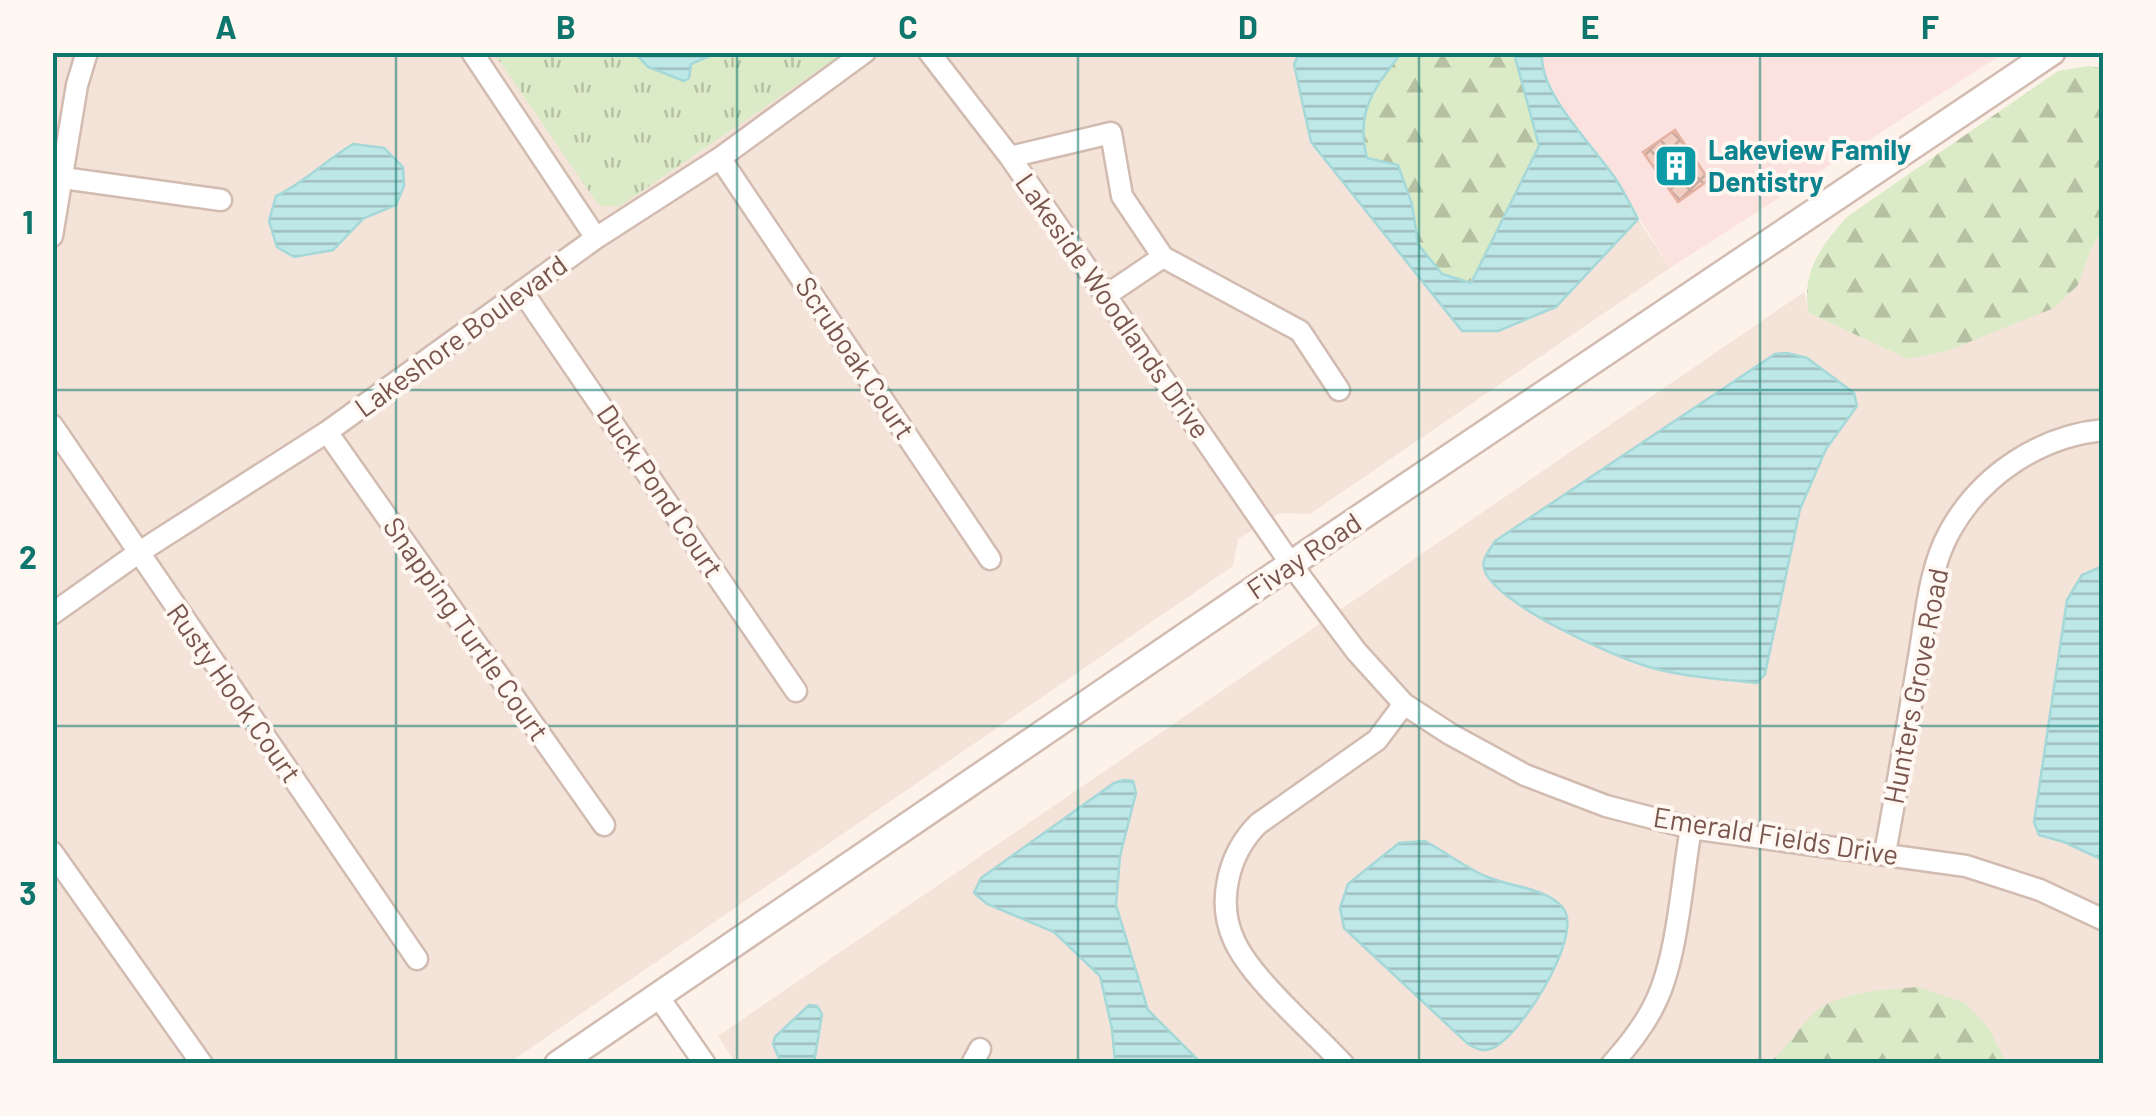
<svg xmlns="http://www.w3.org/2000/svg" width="2156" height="1116" font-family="Barlow,sans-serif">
	<defs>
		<pattern id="forest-firs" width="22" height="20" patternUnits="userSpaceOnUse" patternTransform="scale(2.5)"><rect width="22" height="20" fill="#dbebc7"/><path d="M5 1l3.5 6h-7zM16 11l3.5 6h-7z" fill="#b6c1a4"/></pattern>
		<pattern id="park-tufts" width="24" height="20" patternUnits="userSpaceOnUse" patternTransform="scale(2.5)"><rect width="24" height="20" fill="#dbebc7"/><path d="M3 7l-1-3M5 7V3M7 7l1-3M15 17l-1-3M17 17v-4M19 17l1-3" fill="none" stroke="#b6c1a4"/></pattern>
		<pattern id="water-rules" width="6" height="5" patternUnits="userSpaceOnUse" patternTransform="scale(2.5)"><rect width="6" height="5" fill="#bee7e7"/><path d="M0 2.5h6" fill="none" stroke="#9fbebd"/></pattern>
		<pattern id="building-cross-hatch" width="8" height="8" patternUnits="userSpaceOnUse" patternTransform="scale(2.5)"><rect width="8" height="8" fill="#f2cdc1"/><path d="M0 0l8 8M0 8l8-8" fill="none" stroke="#c9a99f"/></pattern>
	</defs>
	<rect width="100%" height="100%" fill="#fdf2ea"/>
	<!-- residential -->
	<path fill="#f4e3d8" d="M52,53H1300L1294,64L1556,307L1638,219L1670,268L1310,514L1280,513L1238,539L1233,566L509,1063H53Z
		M2103,228V1063L736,1064L718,1036L1804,292L1809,313L1908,359L1947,351L2078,285L2091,249Z"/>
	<!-- commercial -->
	<path fill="#fce2de" d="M1542,52L2004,53L1670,268L1616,179L1563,112L1541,63Z"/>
	<!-- forest -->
	<path fill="url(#forest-firs)" d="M1401,53H1514L1539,146L1471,284L1442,274L1417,244L1412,204L1367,158L1360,130L1375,87Z
		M2088,66L2103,68V228L2091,249L2078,285L2054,308L1947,351L1908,359L1809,313C1800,274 1822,244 1848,216L2058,71Z
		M1918,987L1965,1003L1989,1028L2006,1063H1769C1786,1049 1796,1031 1812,1015C1835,991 1886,990 1918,987Z"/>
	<!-- park -->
	<path fill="url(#park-tufts)" d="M494,53H844L620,206H601L595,200Z"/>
	<!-- water -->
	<path fill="url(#water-rules)" stroke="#a4d8d9" stroke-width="2.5" d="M1300,52L1401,53C1374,89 1355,111 1367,158L1398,165L1412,204L1418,244L1442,274L1471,283L1539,146L1514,53H1542C1539,94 1593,145 1615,178C1624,191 1631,206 1638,219L1556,307L1498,331H1462L1311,142L1294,64Z
		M635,53H716L691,64L689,78L684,81L648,67Z
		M353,144L384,148L403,167L404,186L396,205L364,218L333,250L294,257L277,247L269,221L276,196C304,183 326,160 353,144Z
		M1787,353L1807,358L1854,393L1857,406L1826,449L1800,509L1765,674L1757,683C1722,679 1683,677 1649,667C1614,657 1495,604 1484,569C1481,559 1490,550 1495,541L1775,354Z
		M2103,566V860L2064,842L2039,835L2034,822L2067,600L2082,575Z
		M1124,780L1133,781L1136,793L1120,856L1116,905L1148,1010L1201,1063H1115L1112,1029L1100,976L1054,932L987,904L974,893L981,878L1114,783Z
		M1425,841C1445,852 1465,867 1485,876C1509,887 1546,887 1563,908C1585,935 1518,1041 1490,1049C1481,1052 1476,1048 1468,1044L1344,928L1340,908L1348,884L1399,843Z
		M809,1005L817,1006L822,1014L814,1063H781L773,1044L775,1037Z"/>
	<!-- building -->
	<path fill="url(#building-cross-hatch)" stroke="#e5b1a2" stroke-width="2.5" d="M1675,130L1709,180L1678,202L1643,152Z"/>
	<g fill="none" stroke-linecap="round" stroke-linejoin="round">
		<defs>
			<path id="minor" d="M472,52L596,238
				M929,52L1010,157L1291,564L1356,651L1404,704L1450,734L1525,775L1606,806L1691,828L1966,866L2040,890L2104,920
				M1010,157L1111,133L1122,196L1163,257
				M720,158L990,559
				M63,178L221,200
				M52,236L77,85L87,52
				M522,291L796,691
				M1105,296L1163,257L1300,331L1339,390
				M52,425L417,959
				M327,432L604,825
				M52,614L138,553L327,432L596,238L720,158L865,52
				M52,852L202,1064
				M1885,853C1897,788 1908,722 1919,657C1926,616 1929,568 1950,531C1981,475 2040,436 2104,430
				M658,996L705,1064
				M972,1064L980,1049
				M1343,1064C1313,1031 1251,979 1234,940C1216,901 1229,853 1258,824L1377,740L1404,704
				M1612,1064C1630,1044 1646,1024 1657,999C1678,953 1682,879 1691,828"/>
			<path id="tertiary" d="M558,1064L1291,564L2052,52"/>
		</defs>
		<!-- minor casing -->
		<use href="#minor" stroke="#d2bbb1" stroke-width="25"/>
		<!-- tertiary casing -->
		<use href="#tertiary" stroke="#d2bbb1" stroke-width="30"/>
		<!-- minor -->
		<use href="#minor" stroke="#fff" stroke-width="20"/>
		<!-- tertiary -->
		<use href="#tertiary" stroke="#fff" stroke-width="25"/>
	</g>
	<!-- grid -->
	<path fill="none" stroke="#0f766e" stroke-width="2.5" stroke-opacity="0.55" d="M396,52V1064M737,52V1064M1078,52V1064M1419,52V1064M1760,52V1064M52,390H2104M52,726H2104"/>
	<!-- icons -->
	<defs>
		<symbol id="building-square" viewBox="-11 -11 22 22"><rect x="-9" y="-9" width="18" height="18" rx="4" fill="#0f9aa8" stroke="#fff7f1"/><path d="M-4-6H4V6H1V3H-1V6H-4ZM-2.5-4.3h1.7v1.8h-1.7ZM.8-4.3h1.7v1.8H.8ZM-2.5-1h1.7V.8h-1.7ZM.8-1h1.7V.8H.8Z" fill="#fff"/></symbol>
	</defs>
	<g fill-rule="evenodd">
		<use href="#building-square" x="1651" y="141" width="50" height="50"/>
	</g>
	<g text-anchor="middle" stroke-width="8" stroke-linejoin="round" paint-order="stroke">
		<!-- culture labels -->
		<g font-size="28" font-weight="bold" fill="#0d838f" stroke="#fff7f1" text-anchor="start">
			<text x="1708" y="160">Lakeview Family<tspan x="1708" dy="32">Dentistry</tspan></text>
		</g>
		<!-- street labels -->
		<g font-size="28" fill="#78554d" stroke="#fff7f1">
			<text transform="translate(1113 306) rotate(55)" y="10">Lakeside Woodlands Drive</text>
			<text transform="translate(461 336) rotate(-36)" y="10">Lakeshore Boulevard</text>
			<text transform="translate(855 358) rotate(56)" y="10">Scruboak Court</text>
			<text transform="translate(660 491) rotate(56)" y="10">Duck Pond Court</text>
			<text transform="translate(1304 556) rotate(-34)" y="10">Fivay Road</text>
			<text transform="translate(466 629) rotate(55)" y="10">Snapping Turtle Court</text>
			<text transform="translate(1916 686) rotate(-79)" y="10">Hunters Grove Road</text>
			<text transform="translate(234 693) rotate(55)" y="10">Rusty Hook Court</text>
			<text transform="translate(1776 836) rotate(9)" y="10">Emerald Fields Drive</text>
		</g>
	</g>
	<!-- border -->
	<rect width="2156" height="1116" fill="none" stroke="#fff7f1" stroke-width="110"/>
	<rect x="55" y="55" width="2046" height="1006" fill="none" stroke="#0f766e" stroke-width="4"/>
	<g font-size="32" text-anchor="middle" font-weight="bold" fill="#0f766e">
		<text x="226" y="39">A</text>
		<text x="566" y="39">B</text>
		<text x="908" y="39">C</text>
		<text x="1248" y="39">D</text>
		<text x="1590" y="39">E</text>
		<text x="1930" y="39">F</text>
		<text x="28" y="234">1</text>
		<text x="28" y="569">2</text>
		<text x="28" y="905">3</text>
	</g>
</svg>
